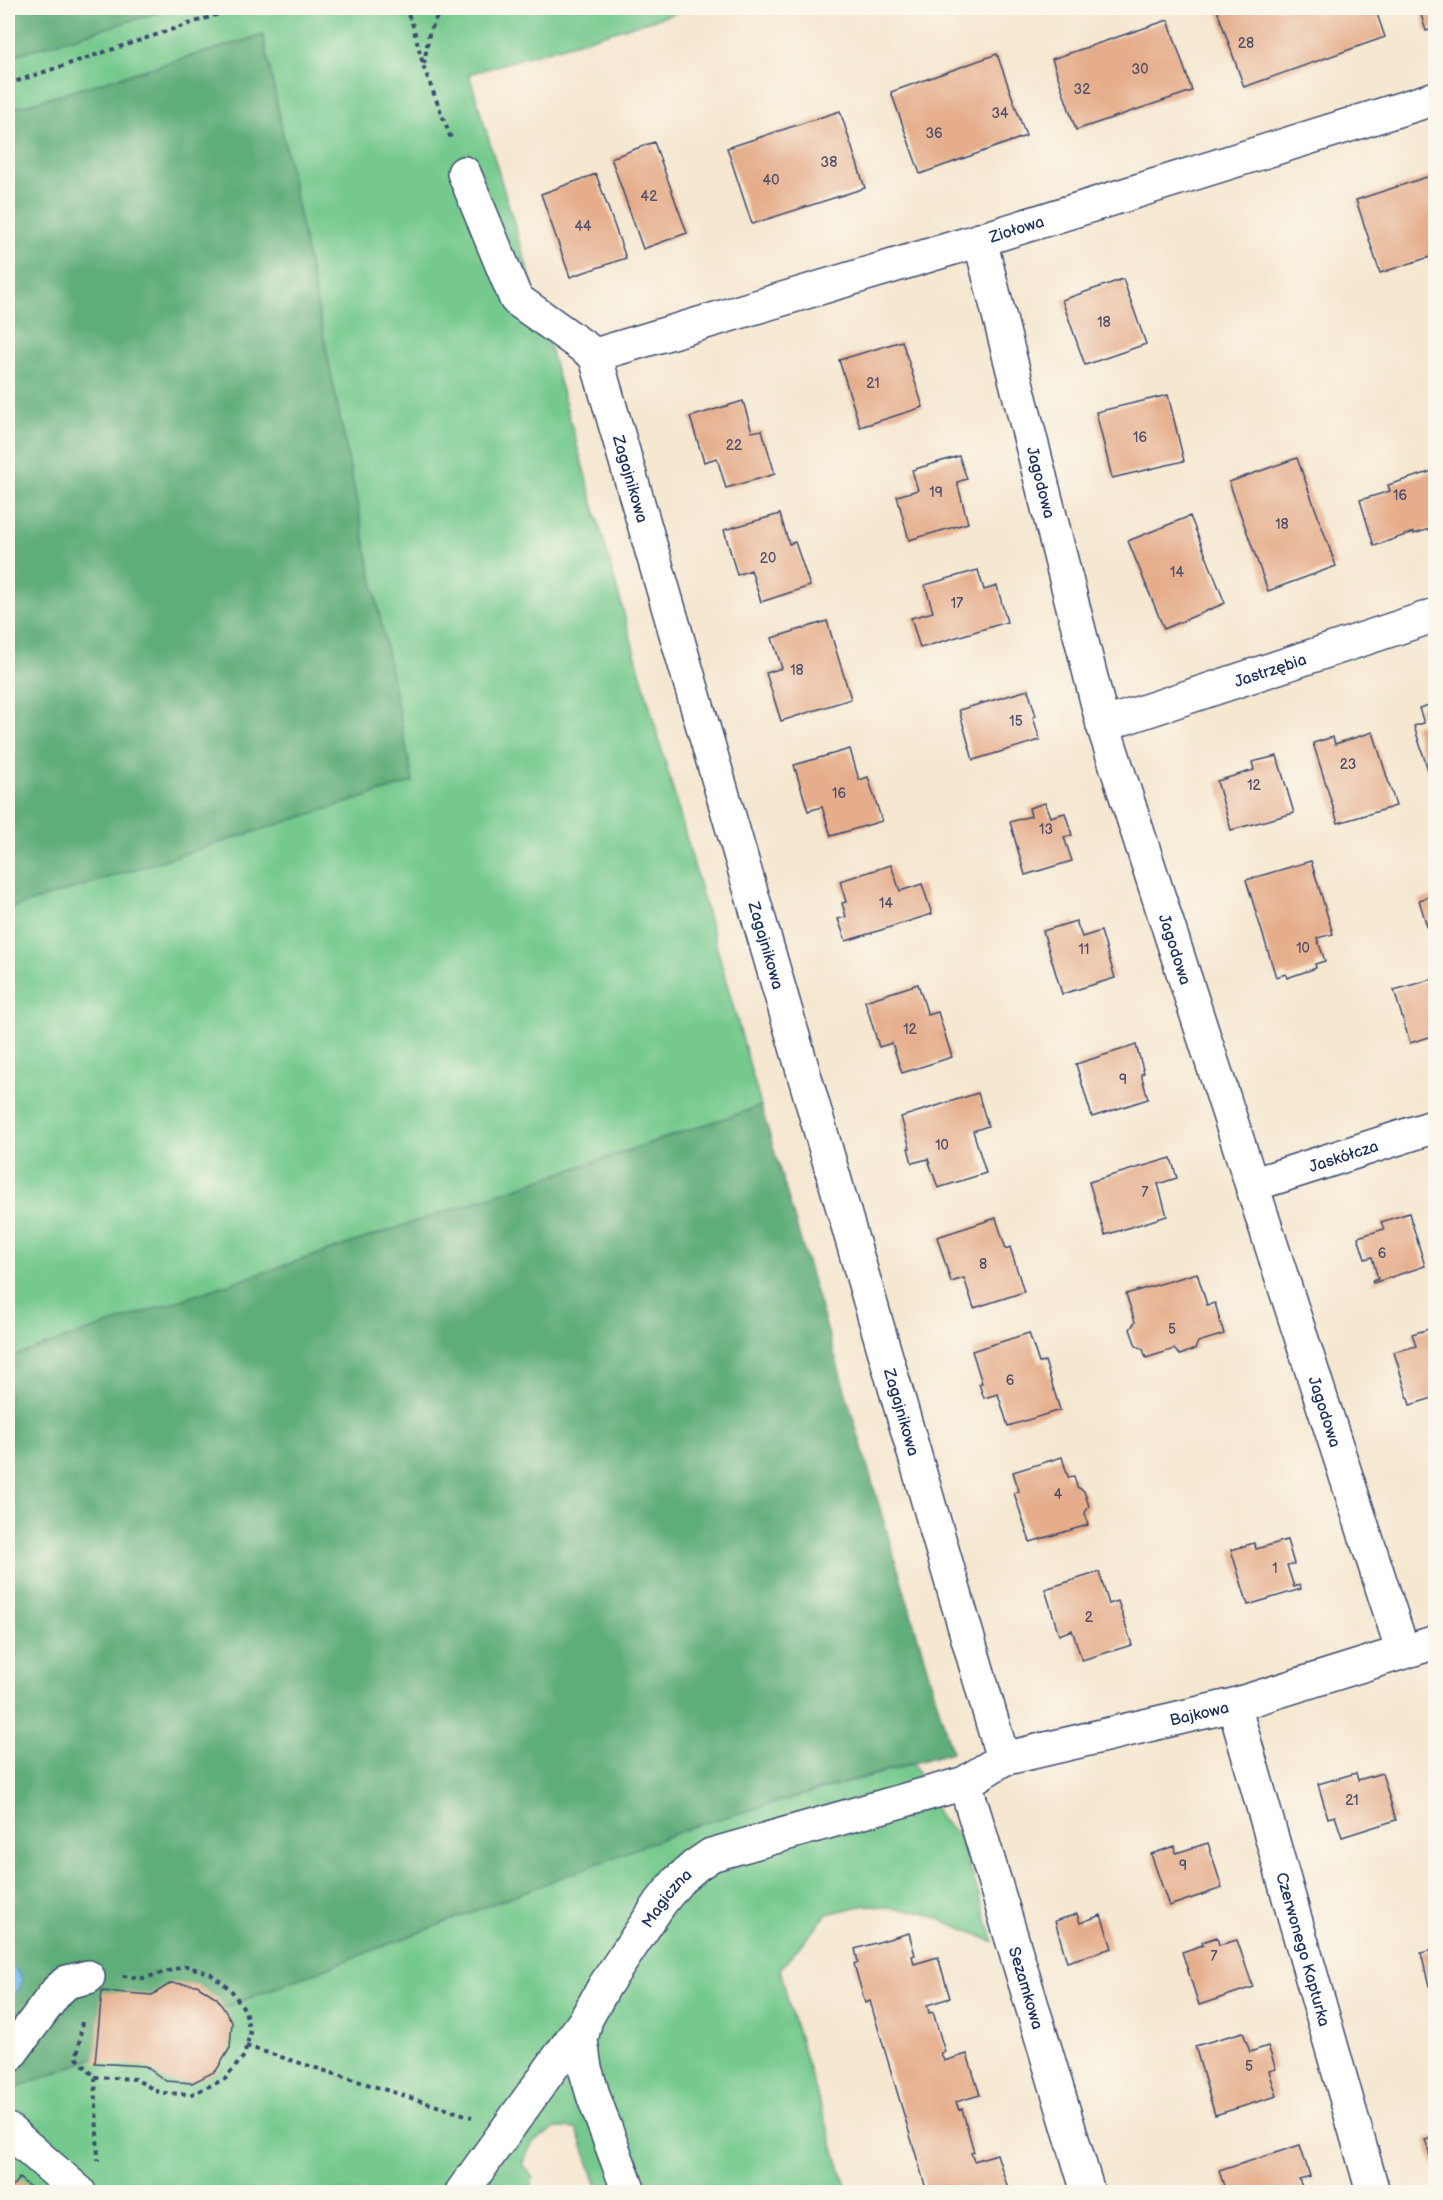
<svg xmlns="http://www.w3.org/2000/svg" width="1443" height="2200" font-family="'Balsamiq Sans',sans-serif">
	<rect width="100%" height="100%" fill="#fbf7ec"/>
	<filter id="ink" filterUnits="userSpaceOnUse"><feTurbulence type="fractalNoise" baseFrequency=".0167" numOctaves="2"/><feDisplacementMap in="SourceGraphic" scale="12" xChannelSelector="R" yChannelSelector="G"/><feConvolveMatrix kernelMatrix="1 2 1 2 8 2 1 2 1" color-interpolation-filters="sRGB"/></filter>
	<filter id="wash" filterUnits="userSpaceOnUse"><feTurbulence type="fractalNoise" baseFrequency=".008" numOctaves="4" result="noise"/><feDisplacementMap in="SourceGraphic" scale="24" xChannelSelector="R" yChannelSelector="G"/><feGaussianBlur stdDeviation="1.35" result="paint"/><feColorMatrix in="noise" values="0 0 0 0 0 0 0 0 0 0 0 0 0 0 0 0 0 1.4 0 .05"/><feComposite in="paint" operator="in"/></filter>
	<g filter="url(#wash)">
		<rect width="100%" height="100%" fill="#f5e7d0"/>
		<!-- green -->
		<path fill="#74c98d" stroke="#487c76" stroke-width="1.5" d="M173,8H693L469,74L531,280L761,1106L8,1358V909L413,782L263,35L8,110V57Z
			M914,1764L940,1818L960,1837L994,1942L923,1912L865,1905L827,1914L780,1969L790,2009L848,2192H599L577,2129L556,2128L533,2142L522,2164L533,2178L529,2192H8V2091L697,1825Z"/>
		<!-- forest -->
		<path fill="#5fad78" stroke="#3d6e6b" stroke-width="1.5" d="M8,8H173L8,57Z
			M263,35L413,782L8,909V110Z
			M761,1106L952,1752L697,1825L8,2091V1358Z"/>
		<!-- water -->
		<path fill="#72bdeb" stroke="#4676a4" stroke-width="1.5" d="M8,1960L23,1979L19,1990L8,1998Z"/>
		<g id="blocks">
			<!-- building -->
			<path fill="#e5ad8b" d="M1226,8H1375L1385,37L1244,87L1217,10Z
				M1419,8H1436V28L1426,31Z
				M1168,20L1192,91L1076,130L1052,59Z
				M997,54L1026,136L920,174L891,92Z
				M840,111L865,188L752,224L727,148Z
				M654,142L687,233L643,249L611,158Z
				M596,174L626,258L570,277L541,194Z
				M1436,174V255L1380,273L1356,200Z
				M1123,279L1146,344L1085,365L1062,300Z
				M902,341L923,407L860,427L839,360Z
				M1168,395L1184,461L1112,478L1096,412Z
				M743,401L752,432L762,430L775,474L726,488L717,458L704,462L690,417Z
				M959,456L967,479L957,482L968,523L909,540L897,496L918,490L912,470Z
				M1297,458L1336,566L1268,591L1229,482Z
				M1436,470V527L1414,534V532L1374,546L1360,500L1390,491L1388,485Z
				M780,514L789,544L795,542L810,586L761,602L751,570L737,575L724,530Z
				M1190,516L1225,603L1164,629L1128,541Z
				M978,570L984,590L997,586L1007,622L920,648L911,618L933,612L925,585Z
				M827,621L851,699L781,721L766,673L782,668L772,638Z
				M1028,690L1036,716L1033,717L1040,740L973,760L959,710Z
				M1436,703V792H1435L1414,726L1424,723L1419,708Z
				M1373,732L1396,806L1338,823L1313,743L1333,737L1335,744Z
				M850,749L859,780L868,777L882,821L831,836L822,807L808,811L794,765Z
				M1277,756L1294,813L1231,830L1217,781L1254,770L1252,762Z
				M1045,803L1050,817L1065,813L1072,835L1064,837L1072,861L1025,875L1010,822L1031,816L1029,808Z
				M1311,861L1333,934L1317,938L1325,961L1315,964L1316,968L1287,978L1286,974L1276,977L1246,880Z
				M891,865L900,891L922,884L932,914L846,941L838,919L846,917L842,903L846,902L840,881Z
				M1436,895V931L1429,933L1419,900Z
				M1076,921L1082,937L1101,931L1115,978L1062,994L1043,931Z
				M1436,978V1035L1410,1043L1394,990Z
				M918,984L928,1015L938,1012L952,1057L902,1073L892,1043L879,1047L865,1001Z
				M1136,1045L1144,1073L1141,1074L1148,1099L1092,1117L1076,1064Z
				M978,1093L988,1126L973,1131L986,1173L938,1188L928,1159L912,1163L908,1148H910L901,1117Z
				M1171,1158L1177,1178L1158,1184L1167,1216L1105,1235L1089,1182Z
				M1409,1213L1425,1266L1373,1283L1372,1281L1378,1279L1372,1257L1365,1259L1358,1237L1384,1229L1381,1222Z
				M996,1218L1006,1249L1010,1247L1024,1292L974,1308L964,1278L951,1282L937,1237Z
				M1197,1273L1207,1305L1215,1303L1224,1334L1198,1342L1195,1349L1180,1355L1174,1349L1146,1358L1143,1349L1136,1346L1130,1329L1135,1322L1126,1294Z
				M1429,1329L1432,1340L1436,1339V1397L1410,1405L1394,1352L1416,1346L1412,1334Z
				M1029,1333L1039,1363L1045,1361L1060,1410L1008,1426L998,1394L984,1398L979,1384L982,1383L972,1351Z
				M1062,1457L1068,1477L1074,1476L1077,1487L1084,1491L1089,1506L1085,1513L1088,1525L1030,1542L1014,1493L1019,1491L1013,1472Z
				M1287,1540L1294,1564L1287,1565L1294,1587L1300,1585L1301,1589L1248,1605L1231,1550L1254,1543L1256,1549Z
				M1099,1572L1109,1604L1118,1601L1132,1645L1082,1660L1072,1630L1059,1635L1045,1589Z
				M1356,1773L1358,1780L1382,1773L1396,1820L1342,1837L1335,1816L1328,1818L1318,1784Z
				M1208,1843L1222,1888L1169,1906L1151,1854L1175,1846L1176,1853Z
				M1077,1914L1080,1923L1101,1915L1112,1948L1067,1962L1055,1921Z
				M909,1933L915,1955L912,1956L914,1964L938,1957L950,1998L927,2005L929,2013L933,2012L945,2052L941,2053L944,2061L967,2054L980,2095L956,2102L959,2110L962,2109L974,2152L971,2153L974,2161L997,2154L1009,2192H927L870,2001L865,2003L854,1964L858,1962L855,1949Z
				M1217,1937L1219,1945L1237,1940L1253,1987L1199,2005L1182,1952L1203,1945L1202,1942Z
				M1436,1949V1985L1429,1986L1421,1953Z
				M171,1983L197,1985L217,1998L232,2022L230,2048L216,2071L192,2083L166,2081L145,2066L95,2063L102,1991L152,1995Z
				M1243,2032L1250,2052L1268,2046L1276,2069L1269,2071L1277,2096L1215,2115L1195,2046Z
				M1436,2137V2172H1435L1425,2140Z
				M1300,2145L1310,2176L1299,2179L1304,2192H1226L1219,2171Z
				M19,2178L36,2192H8Z"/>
		</g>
	</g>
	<g filter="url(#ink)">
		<use href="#blocks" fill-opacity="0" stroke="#3c4b6f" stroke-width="1.5"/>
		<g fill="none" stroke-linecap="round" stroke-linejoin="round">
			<defs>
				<g id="minor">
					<path id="s1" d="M464,173L516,299L595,355L1003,1759"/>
					<path id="s2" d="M980,240L1103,725L1403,1652"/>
					<path id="s3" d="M595,355L980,240L1436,98"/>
					<path id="s4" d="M1103,725L1436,615"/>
					<path id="s5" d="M1252,1185L1436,1126"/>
					<path id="s6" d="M1234,1705L1373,2192"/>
					<path id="s7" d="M965,1783L1088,2192"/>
					<path d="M8,2057L57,1991L67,1982L88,1977"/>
					<path d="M8,2130L79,2192"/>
					<path d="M462,2192L585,2021"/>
					<path id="s8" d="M629,2192L594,2098L585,2068L581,2040L586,2019L605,1985L661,1902L678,1881L695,1866L711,1855L965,1783L1003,1759L1234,1705L1436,1642"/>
				</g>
			</defs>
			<!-- minor casing -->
			<use href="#minor" stroke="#3c4b6f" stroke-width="36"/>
			<!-- path -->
			<path stroke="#3c4b6f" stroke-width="4" stroke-dasharray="4.5 4.5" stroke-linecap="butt" d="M402,8L411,19L424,68L452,141
				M424,64L429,34L441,8
				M8,84L237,8
				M82,2022L77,2058L95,2077L98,2161
				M246,2046L472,2117
				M95,2077L135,2079L160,2093L192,2094L225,2079L244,2056L250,2033L245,2010L231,1990L211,1974L186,1966L144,1978L122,1976"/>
			<!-- minor -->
			<use href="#minor" stroke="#fff" stroke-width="33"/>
		</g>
	</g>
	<g text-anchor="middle" stroke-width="4.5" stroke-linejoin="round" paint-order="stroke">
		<!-- number labels -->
		<g font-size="14" fill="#4e4e69">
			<text x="1246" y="48">28</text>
			<text x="1140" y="74">30</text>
			<text x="1082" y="94">32</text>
			<text x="1000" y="118">34</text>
			<text x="934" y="138">36</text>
			<text x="829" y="167">38</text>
			<text x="771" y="185">40</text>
			<text x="649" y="201">42</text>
			<text x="583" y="231">44</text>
			<text x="1104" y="327">18</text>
			<text x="873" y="388">21</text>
			<text x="1140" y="442">16</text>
			<text x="734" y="450">22</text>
			<text x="936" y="497">19</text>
			<text x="1400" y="500">16</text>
			<text x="1282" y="529">18</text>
			<text x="768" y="563">20</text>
			<text x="1177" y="577">14</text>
			<text x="957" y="608">17</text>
			<text x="797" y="675">18</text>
			<text x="1016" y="726">15</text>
			<text x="1348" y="769">23</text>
			<text x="1254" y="790">12</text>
			<text x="839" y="798">16</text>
			<text x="1046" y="834">13</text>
			<text x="886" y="908">14</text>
			<text x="1303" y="953">10</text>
			<text x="1084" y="954">11</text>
			<text x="910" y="1034">12</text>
			<text x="1123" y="1084">9</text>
			<text x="942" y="1150">10</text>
			<text x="1145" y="1197">7</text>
			<text x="1382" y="1258">6</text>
			<text x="983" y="1269">8</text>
			<text x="1172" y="1334">5</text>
			<text x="1010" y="1385">6</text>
			<text x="1058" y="1499">4</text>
			<text x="1275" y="1573">1</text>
			<text x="1089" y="1622">2</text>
			<text x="1352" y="1805">21</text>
			<text x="1183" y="1870">9</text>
			<text x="1214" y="1961">7</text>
			<text x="1249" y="2071">5</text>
		</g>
		<!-- street labels -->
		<g font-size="16" fill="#1b2f5e" stroke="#fbf7ec">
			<text dy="6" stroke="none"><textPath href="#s3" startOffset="440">Ziołowa</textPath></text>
			<text dy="6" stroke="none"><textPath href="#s1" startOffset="362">Zagajnikowa</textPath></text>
			<text dy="6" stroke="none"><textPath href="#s2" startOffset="250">Jagodowa</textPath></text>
			<text dy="6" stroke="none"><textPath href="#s4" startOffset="176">Jastrzębia</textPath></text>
			<text dy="6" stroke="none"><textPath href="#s1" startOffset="848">Zagajnikowa</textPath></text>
			<text dy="6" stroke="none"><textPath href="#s2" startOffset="736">Jagodowa</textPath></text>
			<text dy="6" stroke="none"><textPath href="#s5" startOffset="96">Jaskółcza</textPath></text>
			<text dy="6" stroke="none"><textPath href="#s1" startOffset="1334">Zagajnikowa</textPath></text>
			<text dy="6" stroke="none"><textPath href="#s2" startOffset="1222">Jagodowa</textPath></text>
			<text dy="6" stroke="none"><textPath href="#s8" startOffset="900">Bajkowa</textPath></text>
			<text dy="6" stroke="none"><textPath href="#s8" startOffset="327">Magiczna</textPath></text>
			<text dy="6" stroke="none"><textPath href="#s6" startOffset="254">Czerwonego Kapturka</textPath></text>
			<text dy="6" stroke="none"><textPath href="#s7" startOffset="214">Sezamkowa</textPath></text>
		</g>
	</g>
	<!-- margin -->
	<rect width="1443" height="2200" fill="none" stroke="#fbf7ec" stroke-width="30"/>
</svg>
